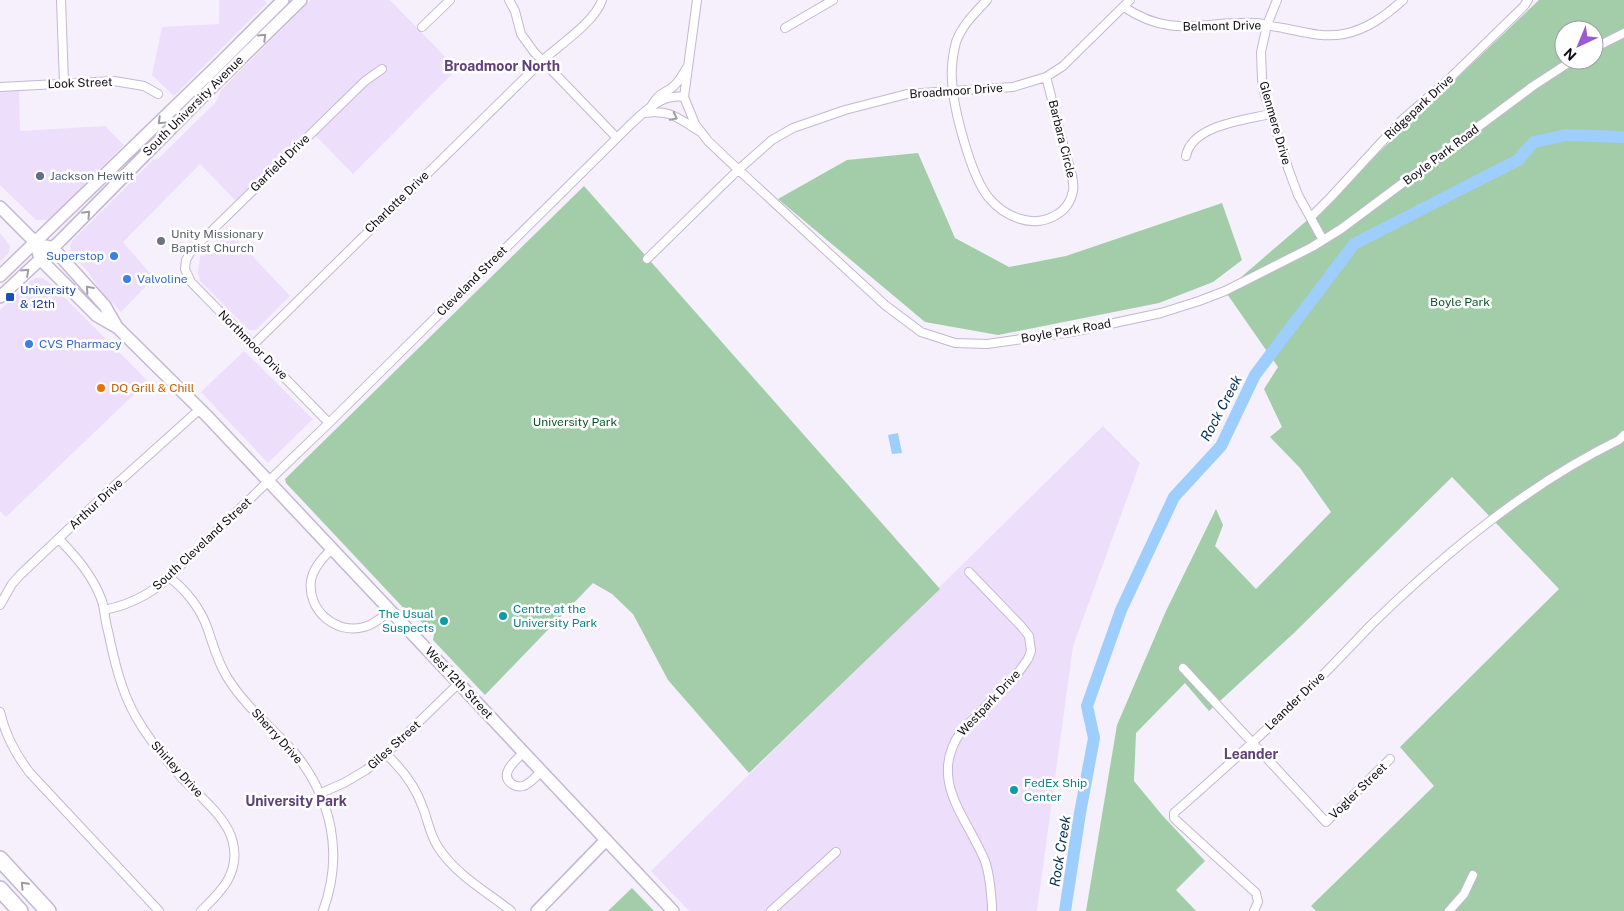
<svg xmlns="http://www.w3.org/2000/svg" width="1624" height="911" font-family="'Public Sans',sans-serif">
	<rect width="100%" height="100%" fill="#f5f0fb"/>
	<!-- built -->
	<path fill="#eddffc" d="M219,0H264L267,3L174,96L152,75L162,27L219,24Z
		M311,0H390L457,69L353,174L312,132L239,204L200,164L123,242L154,278L121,312L99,289L89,273L72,254L70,246L72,241L153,160L158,159L216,102L222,89Z
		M0,91H19L20,131L105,126L124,145L51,218L46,220H36L0,185Z
		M227,229L290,296L256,330H249L200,281L198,273L200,257Z
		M0,233L10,246L9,253L0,262Z
		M36,278H42L49,282L148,381L6,517L0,511V310L30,281Z
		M244,351L313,419L268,463L201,392Z
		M1103,426L1140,463L1073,646L1037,911H689L651,871Z"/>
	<!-- green -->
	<path fill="#a2cda8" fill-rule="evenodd" d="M1539,0H1624V911H1316L1311,906L1434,786L1400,747L1559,589L1452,477L1294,633L1209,711L1185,683L1136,733L1134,781L1162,815L1205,861L1176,890L1196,911H1086L1117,725L1166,611L1216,509L1223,525L1215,546L1256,589L1331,512L1300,468L1270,437L1282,427L1264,389L1278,367L1225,291L1311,217ZM1564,30H1594V60H1564Z
		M918,153L955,238L1009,267L1066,256L1222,203L1242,260L1213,282L1159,303L998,335L925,322L778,199L847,160Z
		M584,186L940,589L749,773L668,680L633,614L612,594L593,583L485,695L433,640L434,634L414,615L411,616L286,483L285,479Z
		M632,888L654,911H608Z"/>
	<!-- water -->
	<path fill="#9dcefe" d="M898,433L902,453L892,454L888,435Z"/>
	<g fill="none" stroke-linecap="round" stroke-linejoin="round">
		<!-- river -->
		<path stroke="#9dcefe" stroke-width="12" d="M1065,911L1080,813L1094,738L1087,706L1121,610L1174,497L1221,446L1255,375L1354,244L1518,160L1534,142L1566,135L1624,137"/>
		<defs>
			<path id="street" d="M61,0L64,83
				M509,0L515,11L521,34L534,52L617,138
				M697,0L684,97L695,124L708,141L728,160L885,305L921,332L955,343L987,344L1072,332L1161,313L1199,301L1225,291L1312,247L1341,229L1533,86L1573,60
				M987,0C975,13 962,25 956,42C953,54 951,67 952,80C953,108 971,177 989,198C1005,217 1033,229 1056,215C1065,210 1071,201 1073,191C1075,179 1068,163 1065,151C1058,126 1053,102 1046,77
				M1277,0L1267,25L1261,52L1262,79L1264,92L1288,168L1298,195L1323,240
				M1124,7C1173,40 1204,20 1257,23C1261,23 1264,24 1268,25C1273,27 1279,27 1283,28C1304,32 1322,38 1344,34C1368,29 1385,16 1403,0
				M422,27L450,0
				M785,28L833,0
				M1594,48L1624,33
				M0,87L114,81L144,86L158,94
				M652,105C657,96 661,94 670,89C678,84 682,76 686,69
				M644,113C672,110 676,117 699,131
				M1186,156C1192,125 1245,120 1270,114
				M1311,217L1331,197L1402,120L1446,82L1524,6L1528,0
				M647,259L738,170L772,140L793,128L845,110L907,94L1013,87L1046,77L1063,66L1130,0
				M253,345L542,61C559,45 595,22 602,0
				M329,423L191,282L185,269L186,260L191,251L365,81L382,69
				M59,539C77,558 93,576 102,601C105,611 105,621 108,631C114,660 121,691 136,717C149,740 165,759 182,778C199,796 228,818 233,843C240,873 221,892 201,911
				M332,549C322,558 313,568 311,581C307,610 336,635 364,627C374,625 382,617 390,611
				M969,572L1021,626L1029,636L1031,651L1028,659L1018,673L960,733C928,781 967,817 985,861C990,875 991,891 992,906V911
				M170,578C186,590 200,608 207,627C213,644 217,661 227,677C244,705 272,728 294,752C332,799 344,854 323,911
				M0,605L12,584L20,575L112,488L200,409
				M104,610C135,604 159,590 180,566L329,423L628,127C643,113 661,93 684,97
				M1183,668L1326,822L1390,759
				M0,712C5,734 16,755 30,773L159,911
				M524,752C516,760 498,774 512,784C515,786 519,787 523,786C530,784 536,776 542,771
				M386,754C402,769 416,787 423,808C428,821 430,835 438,847C456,875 486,891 511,911
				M321,793L344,783L366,770L386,754L458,684
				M771,911L836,852
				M1254,911L1258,902L1256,893L1177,821L1174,818V813C1221,772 1268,729 1313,685C1333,665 1352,645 1371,625C1445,553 1527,485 1619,440L1624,435
				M1449,911L1464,894L1473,875"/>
			<path id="secondary" d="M0,207L36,243L40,259L97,316L118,328L208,417L673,911
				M46,246L53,248L105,306L117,327
				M0,276L216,67L283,0
				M0,297L61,240L210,89L301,0
				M537,911L606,840"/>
			<path id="highway" d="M0,859L48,911
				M0,889L20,911"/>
		</defs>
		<!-- street casing -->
		<use href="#street" stroke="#c5b7d2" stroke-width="10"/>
		<!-- secondary casing -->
		<use href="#secondary" stroke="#c5b7d2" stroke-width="14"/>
		<!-- highway casing -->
		<use href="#highway" stroke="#c5b7d2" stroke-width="18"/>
		<!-- street -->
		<use href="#street" stroke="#fff" stroke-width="8"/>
		<!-- secondary -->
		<use href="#secondary" stroke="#fff" stroke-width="11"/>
		<!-- highway -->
		<use href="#highway" stroke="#fff" stroke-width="15"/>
	</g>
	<!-- one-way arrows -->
	<defs><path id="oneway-chevron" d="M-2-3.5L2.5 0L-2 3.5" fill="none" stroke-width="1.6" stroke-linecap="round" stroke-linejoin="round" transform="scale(1.25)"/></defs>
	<g stroke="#9f9da1">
		<use href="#oneway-chevron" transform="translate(263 37) rotate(-44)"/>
		<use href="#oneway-chevron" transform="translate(674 117) rotate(27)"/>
		<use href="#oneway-chevron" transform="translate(161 121) rotate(136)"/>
		<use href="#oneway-chevron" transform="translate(87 214) rotate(-46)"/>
		<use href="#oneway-chevron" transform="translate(26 272) rotate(-43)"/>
		<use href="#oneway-chevron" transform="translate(89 289) rotate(-132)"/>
		<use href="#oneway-chevron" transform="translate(24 885) rotate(-133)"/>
	</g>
	<!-- markers -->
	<circle fill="#5c6f8a" stroke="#fff" stroke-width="2" cx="40" cy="176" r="5"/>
	<circle fill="#6b7280" stroke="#fff" stroke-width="2" cx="161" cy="241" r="5"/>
	<g fill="#3f7fe0" stroke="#fff" stroke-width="2">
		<circle cx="114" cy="256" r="5"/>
		<circle cx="127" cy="279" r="5"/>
		<circle cx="29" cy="344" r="5"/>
	</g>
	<rect fill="#1a4fb4" stroke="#fff" stroke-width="2" x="5" y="292" width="10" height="10" rx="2.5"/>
	<circle fill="#e8710a" stroke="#fff" stroke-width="2" cx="101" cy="388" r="5"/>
	<g fill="#0f9aa8" stroke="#fff" stroke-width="2">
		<circle cx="503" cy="616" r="5"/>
		<circle cx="444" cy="621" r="5"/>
		<circle cx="1014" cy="790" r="5"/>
	</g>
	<g text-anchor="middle" stroke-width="5" stroke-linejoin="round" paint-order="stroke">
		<!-- street labels -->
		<g font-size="12" fill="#0f0a13" stroke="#fff">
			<text transform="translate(1222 26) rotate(-1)" y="4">Belmont Drive</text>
			<text transform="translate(80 83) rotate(-2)" y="4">Look Street</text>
			<text transform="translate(956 91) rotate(-4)" y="4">Broadmoor Drive</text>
			<text transform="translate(193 106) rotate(-45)" y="4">South University Avenue</text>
			<text transform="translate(1419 107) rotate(-43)" y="4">Ridgepark Drive</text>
			<text transform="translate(1275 123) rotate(74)" y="4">Glenmere Drive</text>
			<text transform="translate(1062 139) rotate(76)" y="4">Barbara Circle</text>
			<text transform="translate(1441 155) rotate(-37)" y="4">Boyle Park Road</text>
			<text transform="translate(280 163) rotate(-44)" y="4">Garfield Drive</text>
			<text transform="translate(397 202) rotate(-44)" y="4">Charlotte Drive</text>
			<text transform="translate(472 281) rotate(-45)" y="4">Cleveland Street</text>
			<text transform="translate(1066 331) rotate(-10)" y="4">Boyle Park Road</text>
			<text transform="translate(253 345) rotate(45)" y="4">Northmoor Drive</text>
			<text transform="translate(96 504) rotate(-43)" y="4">Arthur Drive</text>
			<text transform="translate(202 544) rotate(-43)" y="4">South Cleveland Street</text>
			<text transform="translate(459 683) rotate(47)" y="4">West 12th Street</text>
			<text transform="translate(1295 701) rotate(-44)" y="4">Leander Drive</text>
			<text transform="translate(989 703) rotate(-47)" y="4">Westpark Drive</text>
			<text transform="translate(277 736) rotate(48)" y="4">Sherry Drive</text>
			<text transform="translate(394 745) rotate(-42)" y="4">Giles Street</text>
			<text transform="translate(177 769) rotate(48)" y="4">Shirley Drive</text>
			<text transform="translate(1358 791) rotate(-44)" y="4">Vogler Street</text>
		</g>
		<!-- service labels -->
		<g font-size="12" fill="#4e5e75" stroke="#fff" text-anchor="start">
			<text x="50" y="180">Jackson Hewitt</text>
		</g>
		<!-- worship labels -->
		<g font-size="12" fill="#5b616d" stroke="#fff" text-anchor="start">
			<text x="171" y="238">Unity Missionary<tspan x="171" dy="14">Baptist Church</tspan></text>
		</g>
		<!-- shop labels -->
		<g font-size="12" fill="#366cbe" stroke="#fff" text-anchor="start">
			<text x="104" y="260" text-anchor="end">Superstop</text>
			<text x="137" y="283">Valvoline</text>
			<text x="39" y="348">CVS Pharmacy</text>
		</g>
		<!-- transit labels -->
		<g font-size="12" fill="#164399" stroke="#fff" text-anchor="start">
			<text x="20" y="294">University<tspan x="20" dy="14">&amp; 12th</tspan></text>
		</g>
		<!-- park labels -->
		<g font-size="12" fill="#095723" stroke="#fff">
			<text x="1460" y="306">Boyle Park</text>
			<text x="575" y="426">University Park</text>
		</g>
		<!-- food labels -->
		<g font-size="12" fill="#c56008" stroke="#fff" text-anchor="start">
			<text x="111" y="392">DQ Grill &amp; Chill</text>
		</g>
		<!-- culture labels -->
		<g font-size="12" fill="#0d838f" stroke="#fff" text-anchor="start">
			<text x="513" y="613">Centre at the<tspan x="513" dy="14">University Park</tspan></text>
			<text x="434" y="618" text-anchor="end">The Usual<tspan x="434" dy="14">Suspects</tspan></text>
			<text x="1024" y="787">FedEx Ship<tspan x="1024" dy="14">Center</tspan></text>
		</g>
		<!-- neighbourhood labels -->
		<g font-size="14" font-weight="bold" fill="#5f407b" stroke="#fff">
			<text x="502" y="71">Broadmoor North</text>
			<text x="1251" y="759">Leander</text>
			<text x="296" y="806">University Park</text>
		</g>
		<!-- water labels -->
		<g font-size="14" font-style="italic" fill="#002f54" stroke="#fff">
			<text transform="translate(1221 408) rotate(-62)" y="5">Rock Creek</text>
			<text transform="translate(1060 851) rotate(-81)" y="5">Rock Creek</text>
		</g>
	</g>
	<!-- north arrow -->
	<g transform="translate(1579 45) rotate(224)"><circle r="24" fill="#ffffff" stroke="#9f9da1"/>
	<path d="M0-4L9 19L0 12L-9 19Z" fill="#9b5ad0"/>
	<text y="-8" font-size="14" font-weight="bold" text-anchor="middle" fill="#0f0a13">N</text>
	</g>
</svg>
